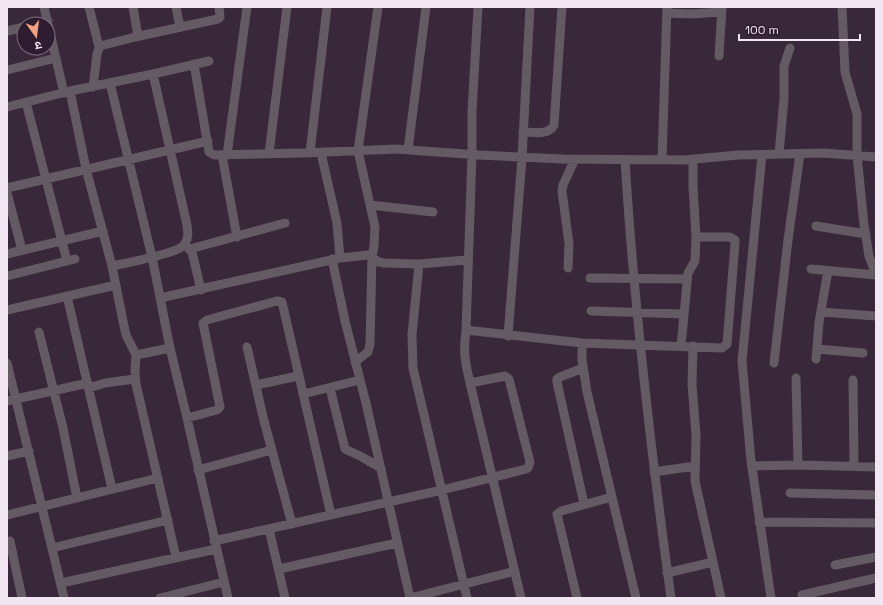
<svg xmlns="http://www.w3.org/2000/svg" width="883" height="605" font-family="'Space Grotesk','Noto Sans Devanagari',sans-serif">
	<rect width="100%" height="100%" fill="#39273a"/>
	<g fill="none" stroke-linecap="round" stroke-linejoin="round">
		<!-- street -->
		<path stroke="#645a63" stroke-width="9" d="M44,7L64,93
			M89,7L99,47
			M133,7L138,36
			M176,7L180,27
			M842,7L845,72L857,114V155L864,225L869,256L876,275
			M667,13L692,14L721,12
			M35,24L48,21
			M7,31L24,27
			M719,56L722,7
			M194,64L209,152L214,155L303,153L396,149L479,155L563,159L685,160L738,155L823,153L876,157
			M7,70L56,58
			M110,83L152,257L170,348L187,418L228,598
			M93,87L97,54L100,46L135,37L218,19L220,17L219,7
			M70,91L86,169L112,266L124,326L126,335L136,355L135,371L136,384L176,557
			M26,102L67,261
			M7,107L70,91L153,74L209,61
			M523,132C534,132 548,136 554,125L562,7
			M408,150L426,7
			M310,153L327,7
			M321,153L337,223L340,258
			M269,154L287,7
			M779,154L784,99V66L790,48
			M222,155L237,237
			M227,155L247,7
			M762,155L742,361L751,461L771,598
			M625,160C634,307 651,452 671,598
			M662,160L667,7
			M7,188L208,141
			M7,193L22,250
			M370,205L433,212
			M816,226L866,234
			M185,245L192,252L201,290
			M190,249L285,223
			M7,254L103,231
			M332,259L345,321L366,403L410,598
			M419,264L412,335L413,368L467,598
			M112,266C126,263 175,254 183,246C189,240 188,232 187,225L153,74
			M568,268L569,244L562,191L563,185L575,159
			M811,269L876,275
			M7,276L75,259
			M590,278L687,279
			M67,296L112,489
			M160,298L340,258L368,255L379,262L384,263L419,264L467,260
			M7,310L116,285
			M591,311L684,314
			M821,312L876,316
			M466,330L582,343L722,348L727,344L735,243V240L730,237H696
			M39,332L63,428L77,498
			M508,336L522,158L530,7
			M582,343V360L587,392L636,598
			M681,346L688,273L695,261L696,237L693,186V159
			M693,346L692,384L696,435L695,481L721,598
			M247,347L264,421L292,524
			M817,349L863,353
			M136,355L170,348
			M816,359L819,322L828,271
			M355,362L368,352L370,344L372,257L374,246L375,227L358,151L378,7
			M7,363L64,598
			M774,363L788,240L800,154
			M583,368L560,377L557,379V382L584,504
			M796,378L798,465
			M853,380L854,465
			M470,383C465,361 463,353 466,330L472,155V112L478,7
			M256,385L298,376
			M89,388L105,383L135,379
			M330,388L345,449L362,457L381,468
			M303,394L360,380
			M7,401L88,383
			M187,418L217,410L220,407L203,323L207,320L277,301L282,302L331,515
			M7,456L29,451
			M752,466L798,465L876,467
			M198,470L272,450
			M654,472L695,466
			M790,493L876,495
			M7,515L158,478
			M759,522L876,523
			M269,529L285,598
			M10,541L22,598
			M214,541L442,490L526,469L528,468L530,462L509,379L505,376L470,383L521,598
			M52,548L168,520
			M835,565L876,557
			M279,569L397,543
			M667,573L713,562
			M61,583L216,549
			M802,595L876,578
			M160,598L224,582
			M410,598L515,571
			M577,598L557,514L561,511L612,497"/>
	</g>
	<!-- border -->
	<rect width="883" height="605" fill="none" stroke="#f2e6f3" stroke-width="16"/>
	<!-- north arrow -->
	<g transform="translate(36 36) rotate(166)"><circle r="19" fill="#2e1d30" stroke="#7c6d7e"/>
	<path d="M0-3L7 15L0 10L-7 15Z" fill="#f1a17d"/>
	<text y="-6" font-size="11" font-weight="bold" text-anchor="middle" fill="#f2e6f3">उ</text>
	</g>
	<!-- scale -->
	<path d="M739 34v6h121v-6" fill="none" stroke="#f2e6f3" stroke-width="2"/>
	<text x="745" y="34" font-size="12" fill="#f2e6f3" stroke="#2e1d30" stroke-width="3" paint-order="stroke">100 m</text>
</svg>
